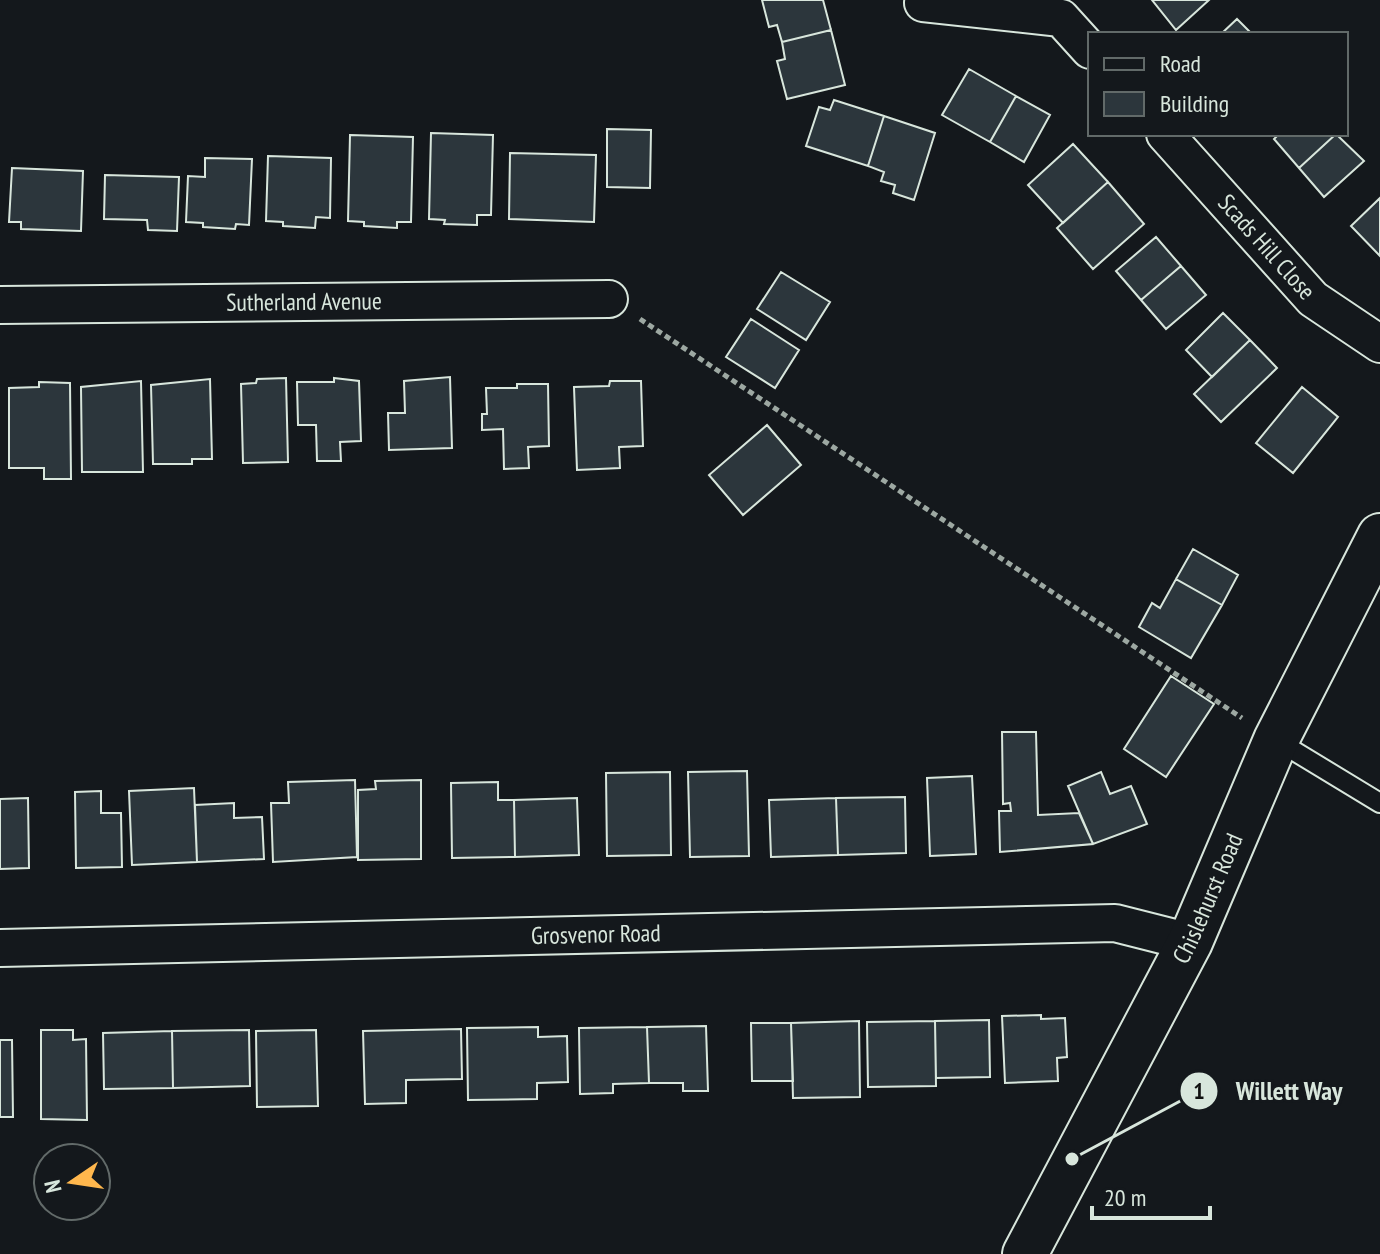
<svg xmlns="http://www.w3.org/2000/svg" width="1380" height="1254" font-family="'PT Sans Narrow',sans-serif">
	<rect width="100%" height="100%" fill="#14181c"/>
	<!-- building -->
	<path fill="#2c363c" stroke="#d8e6dc" stroke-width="2" d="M762,0H823L831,30L782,42L777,25L769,27Z
		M1152,0H1209L1176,30Z
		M1237,19L1252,34H1221Z
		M831,30L845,85L787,99L777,61L785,59L782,42Z
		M969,69L1016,96L990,142L942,115Z
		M1016,96L1050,115L1024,162L990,142Z
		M834,100L884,116L868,166L806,146L819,107L830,110Z
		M884,116L935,133L914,200L893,193L895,185L881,181L884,172L868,166Z
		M607,129L651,130L650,188L607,187Z
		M431,133L493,135L491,215H477V225L444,224L445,220L429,219Z
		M1279,134H1336L1299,168L1274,139Z
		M1336,134L1364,161L1324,197L1299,168Z
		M350,135L413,137L411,222H397V228L364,226V222L348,221Z
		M1073,144L1108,182L1063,223L1028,185Z
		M510,153L596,155L594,222L509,219Z
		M268,156L331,158L330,218L316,217L315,228L283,226V222L266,221Z
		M205,158L252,159L249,225L236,224L235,229L203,227V223L186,222L188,176L205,177Z
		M12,168L83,171L81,231L21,229V222H9Z
		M105,175L179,177L177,231L148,230L147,220L104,219Z
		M1108,182L1144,224L1093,269L1057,228Z
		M1380,198V256L1351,226Z
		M1156,237L1181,266L1141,300L1116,271Z
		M1181,266L1206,295L1166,329L1141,300Z
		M781,272L830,302L806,340L757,309Z
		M1223,313L1250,340L1212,377L1186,350Z
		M751,319L799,350L775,388L726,357Z
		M1250,340L1277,368L1221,422L1194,394Z
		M450,377L452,448L389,450L388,413H405L404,381Z
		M286,378L288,462L243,463L241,384L256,383L257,379Z
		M334,378L359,381L361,441L340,442L341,461H317L316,425H298L297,382H334Z
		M210,379L212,459H192V464H153L151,385Z
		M141,381L143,472H82L81,387Z
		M610,381H641L643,446L619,447L620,468L577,470L574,387L609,386Z
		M39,382L70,383L71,479H44V468H9V388L39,387Z
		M517,384H548L549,446L528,447L529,468L504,469L503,429L482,430V414H487L486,388H517Z
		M1302,387L1338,417L1293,473L1256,443Z
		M767,425L801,465L743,515L709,475Z
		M1193,549L1238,575L1222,605L1176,579Z
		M1176,579L1222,605L1191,658L1139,627L1152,603L1160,608Z
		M1171,676L1214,704L1166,777L1124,749Z
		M1002,732H1036L1038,815L1079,813L1093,844L1000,852L999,811H1011L1010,803L1003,804Z
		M747,771L749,856L690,857L688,772Z
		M670,772L671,855L607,856L606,773Z
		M1101,772L1110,794L1131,786L1147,824L1093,844L1068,786Z
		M972,776L976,854L930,856L927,778Z
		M355,780L357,857L273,862L271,803H289L288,782Z
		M421,780V859L358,860V790L376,789L375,781Z
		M498,782V800H514L515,857L452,858L451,783Z
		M194,788L197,862L132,865L129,791Z
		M101,791V813H121L122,867L76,868L75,792Z
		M905,797L906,853L838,855L836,798Z
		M28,798L29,868L0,869V799Z
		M577,798L579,855L515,857L514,800Z
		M836,798L838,855L771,857L769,800Z
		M234,803V818L262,817L264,859L197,862L195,805Z
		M1041,1015V1019L1065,1018L1067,1057L1057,1058L1058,1081L1005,1083L1002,1016Z
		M989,1020L990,1077L936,1078L935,1021Z
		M859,1021L860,1097L793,1098L791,1023Z
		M935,1021L936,1086L868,1087L867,1022Z
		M751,1023H791L793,1081H752Z
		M706,1026L708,1091H683V1083H649L647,1027Z
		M538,1027V1037L567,1036L568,1082L537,1083V1099L468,1100L467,1028Z
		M647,1027L649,1083L613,1084V1093L580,1094L579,1028Z
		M461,1029L462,1079L406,1080V1103L365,1104L363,1031Z
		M41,1030H73V1040L86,1039L87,1120L41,1119Z
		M249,1030L250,1086L173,1088L172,1031Z
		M316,1030L318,1106L257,1107L256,1031Z
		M172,1031L173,1088L104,1089L103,1033Z
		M0,1040H12L13,1117H0Z"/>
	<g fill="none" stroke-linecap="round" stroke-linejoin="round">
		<defs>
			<path id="service" d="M1276,740L1380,803"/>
			<g id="minor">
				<path d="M923,3L1061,18L1090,50"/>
				<path id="s1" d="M1165,134L1313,299L1380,344"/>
				<path id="s2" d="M0,305L609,299"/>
				<path id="s3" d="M0,948L1115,923L1190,942"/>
			</g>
			<g id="primary">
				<path id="s4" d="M1025,1254L1190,942L1276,740L1380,536"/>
			</g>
		</defs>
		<!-- service casing -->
		<use href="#service" stroke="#d8e6dc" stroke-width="22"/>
		<!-- minor casing -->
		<use href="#minor" stroke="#d8e6dc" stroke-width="40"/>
		<!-- primary casing -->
		<use href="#primary" stroke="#d8e6dc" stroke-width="48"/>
		<!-- path -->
		<path stroke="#9da8a2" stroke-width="5" stroke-dasharray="6 4" stroke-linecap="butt" d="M640,319L1242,718"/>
		<!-- service -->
		<use href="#service" stroke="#14181c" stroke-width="18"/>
		<!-- minor -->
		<use href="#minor" stroke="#14181c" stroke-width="36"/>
		<!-- primary -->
		<use href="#primary" stroke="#14181c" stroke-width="44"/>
	</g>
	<g text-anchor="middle" stroke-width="6" stroke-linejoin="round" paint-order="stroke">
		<!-- street labels -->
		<g font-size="24" fill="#d8e6dc" stroke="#14181c">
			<text dy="8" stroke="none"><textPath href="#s1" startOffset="152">Scads Hill Close</textPath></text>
			<text dy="8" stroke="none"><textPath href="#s2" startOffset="304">Sutherland Avenue</textPath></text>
			<text dy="8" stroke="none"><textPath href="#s4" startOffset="400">Chislehurst Road</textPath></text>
			<text dy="8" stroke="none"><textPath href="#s3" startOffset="596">Grosvenor Road</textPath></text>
		</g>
	</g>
	<!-- callouts -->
	<path fill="none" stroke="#d8e6dc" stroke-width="3" d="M1072 1159L1199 1091"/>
	<g fill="#d8e6dc" stroke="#14181c" stroke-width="3">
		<circle cx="1072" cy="1159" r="8"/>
		<circle cx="1199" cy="1091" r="20"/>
	</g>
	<g font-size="24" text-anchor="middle" font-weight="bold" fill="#111">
		<text x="1199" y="1099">1</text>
	</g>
	<g font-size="26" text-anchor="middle" font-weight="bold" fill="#d8e6dc" stroke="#14181c" stroke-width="6" stroke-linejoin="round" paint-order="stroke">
		<text x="1289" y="1100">Willett Way</text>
	</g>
	<!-- legend -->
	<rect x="1088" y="32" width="260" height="104" fill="#14181c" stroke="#626a69" stroke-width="2"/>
	<rect x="1104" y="58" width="40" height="12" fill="#14181c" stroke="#626a69" stroke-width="2"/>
	<text x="1160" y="72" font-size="24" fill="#d8e6dc">Road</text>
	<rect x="1104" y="92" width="40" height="24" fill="#2c363c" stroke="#626a69" stroke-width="2"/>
	<text x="1160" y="112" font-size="24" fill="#d8e6dc">Building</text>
	<!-- north arrow -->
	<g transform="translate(72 1182) rotate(257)"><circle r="38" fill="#14181c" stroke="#626a69" stroke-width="2"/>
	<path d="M0-6L14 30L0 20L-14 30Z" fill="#ffb74d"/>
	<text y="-12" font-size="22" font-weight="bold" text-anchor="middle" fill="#d8e6dc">N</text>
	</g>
	<!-- scale -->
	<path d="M1092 1206v12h118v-12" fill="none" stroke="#d8e6dc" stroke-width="4"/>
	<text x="1104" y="1206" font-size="24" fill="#d8e6dc" stroke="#14181c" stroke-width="6" paint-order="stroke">20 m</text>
</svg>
